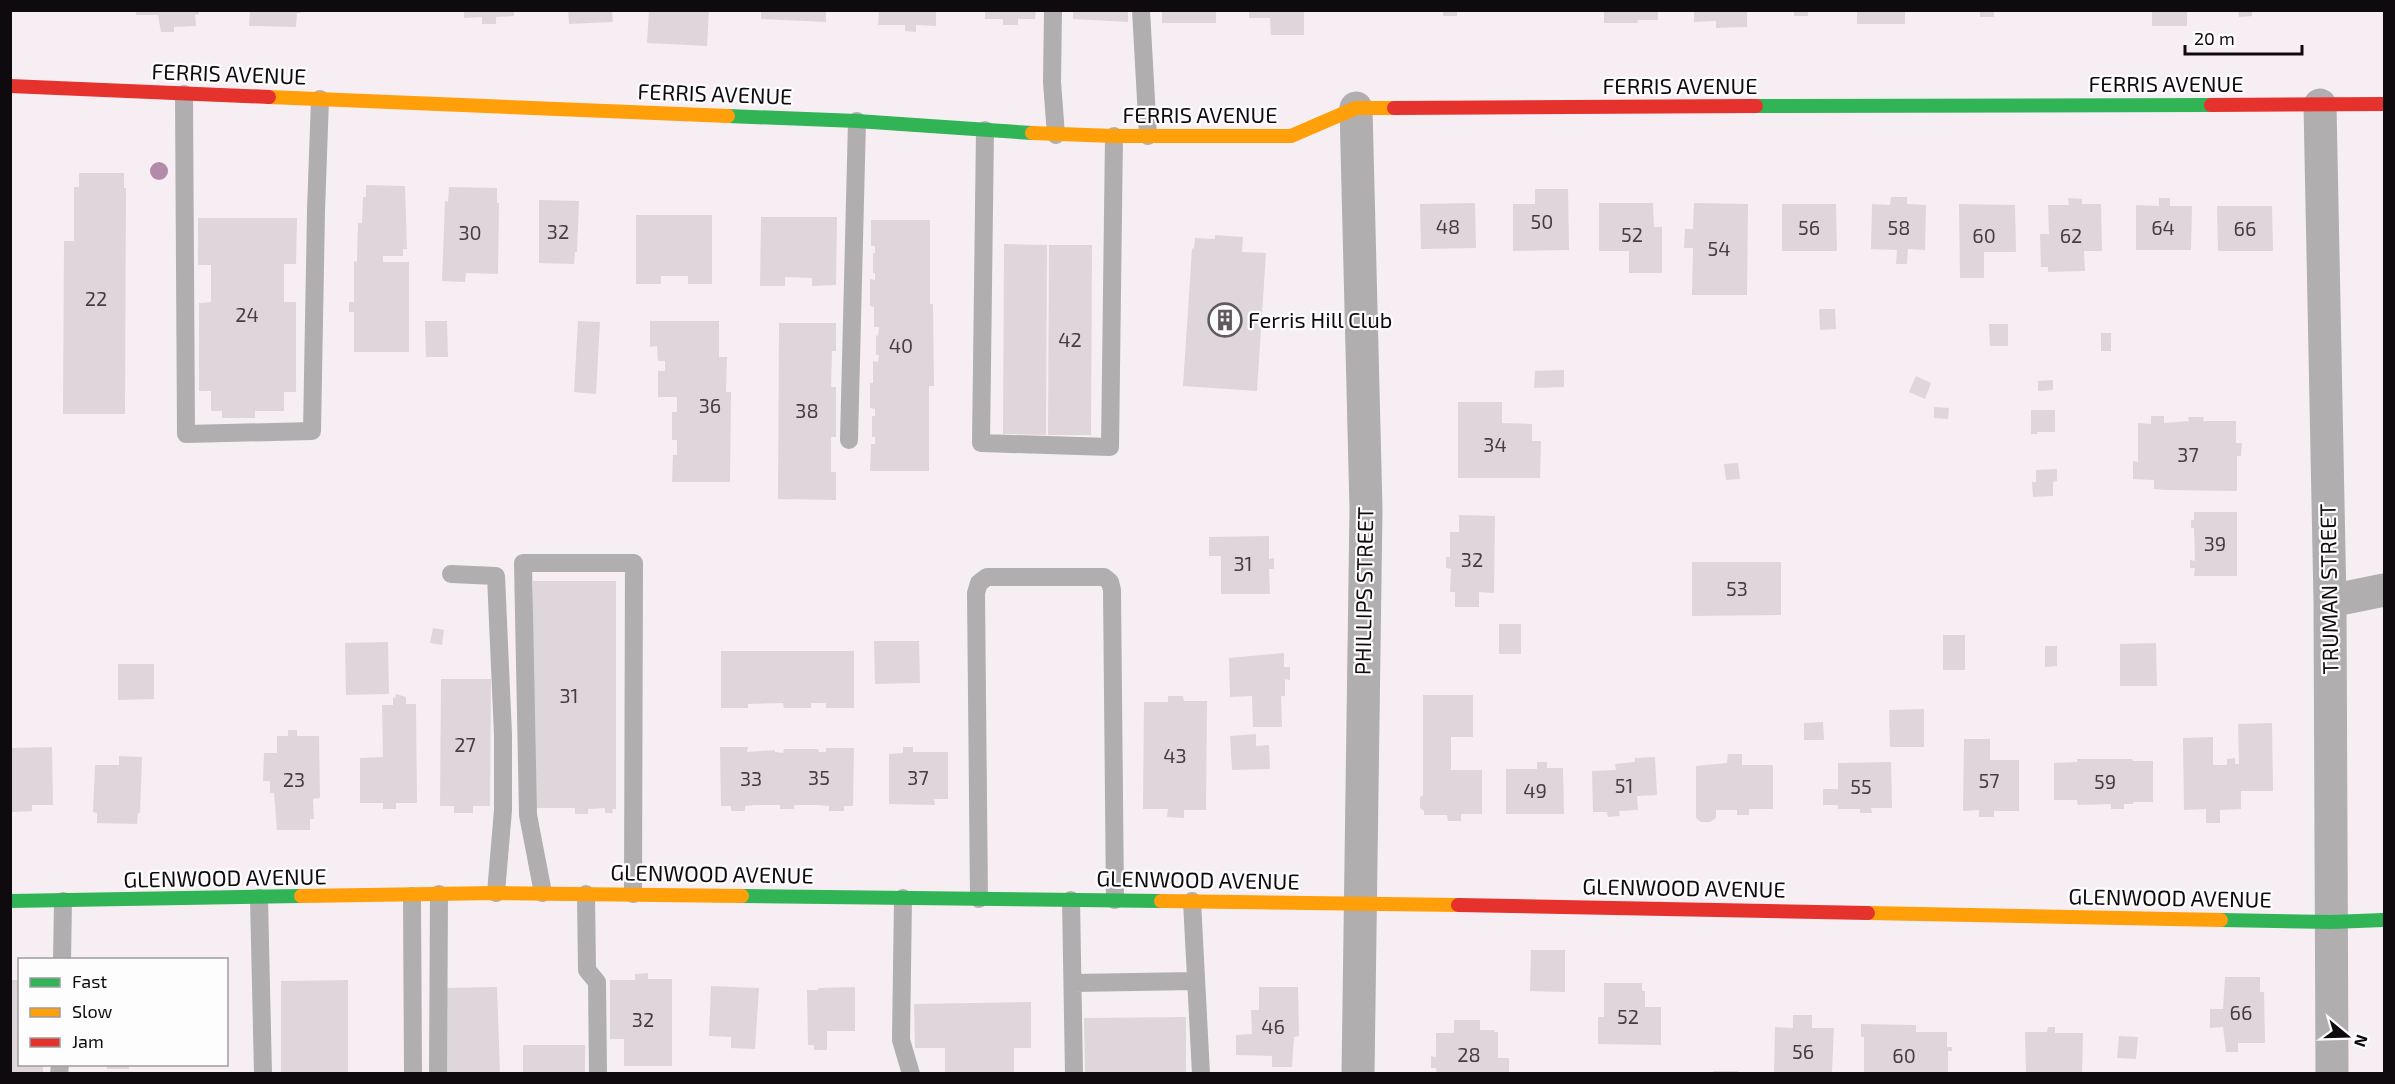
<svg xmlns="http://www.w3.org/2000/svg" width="2395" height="1084" font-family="'Exo 2',sans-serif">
	<rect width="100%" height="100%" fill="#f7eef4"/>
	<!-- building -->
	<path fill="#ded6db" d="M136,10H199V14L195,15L196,26L174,27V32H161L158,15H136Z
		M250,10H301V13H297L296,27L249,26Z
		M464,10H514V16L496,17V24H482V17L464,18Z
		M568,10H612L613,22L569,24Z
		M649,10H709L707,46L647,43Z
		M761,10H826V22L761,19Z
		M879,10H936V26L916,25V32L905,31V25H878Z
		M985,10H1036L1035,19H1018V25H1003V19H985Z
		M1073,10H1128V22L1073,19Z
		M1162,10H1216V23H1162Z
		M1249,10H1304V35H1271L1270,18H1249Z
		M1443,10H1457V16H1443Z
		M1604,10H1658V20H1637L1638,23H1604Z
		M1694,10H1747V27L1716,28V21L1694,22Z
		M1794,10H1808V16H1794Z
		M1857,10H1905V24H1857Z
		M1980,10H1994V17H1980Z
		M2152,10H2187V26H2152Z
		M2238,10H2252V16L2239,17Z
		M79,173H124V188H126L125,414H63L64,241H74V187H79Z
		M366,185L405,186L407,249H403V256H383V262H409V352H354V312H349V302H354V261L357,262L358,223H362L363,197H366Z
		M449,187L497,188V203H499L498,274L466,273L465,282L442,281L445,201L448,202Z
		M1535,189H1568L1569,250L1513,251V204H1535Z
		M1891,197H1907V204L1926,205L1925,250L1908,249L1907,264H1896L1897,250L1871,249L1872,204L1890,205Z
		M2068,198L2082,199V204H2101L2102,251H2084L2085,271L2048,272V267H2041L2040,234H2049L2048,205H2069Z
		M2159,198H2170V206H2192L2191,250H2136V205L2159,206Z
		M539,200L579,201L577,252H575L574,264L539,263Z
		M1475,203L1476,248L1421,249L1420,204Z
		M1599,203H1653L1654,227H1662V273H1629V251H1599Z
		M1694,203L1748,204L1747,295H1692L1693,248H1684L1685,229H1693Z
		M1782,204H1836L1837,251H1782Z
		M1959,204L2015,205L2016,252H1984V278H1960Z
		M2217,206H2272L2273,251H2218Z
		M636,215H712V284H688V276H661V284H636Z
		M761,217H837L836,285L812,286V278L785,277V286H760Z
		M198,218H297L296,264H284V302H296V392H284V411H255V418H222V411H211V391H199V303L211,302V265H198Z
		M871,220H930V304H933L934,386H929V471H870L871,444H875V437H872V416H875V409L870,408V383H873V361L878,362L879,355H876V335L878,336L879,327H874V307L870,306V279L875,280V273H873V253H875V246H871Z
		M1215,235L1243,237L1242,252L1266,253L1257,391L1183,386L1192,249L1194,248L1195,238L1215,239Z
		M1004,244L1047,245L1046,435L1003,434Z
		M1049,245H1092L1091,435H1048Z
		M1819,309H1835L1836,329L1820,330Z
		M425,321H447L448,357H426Z
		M578,321L600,322L596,394L574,392Z
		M650,321H719V357H727L726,392H731L730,482H672L673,455H677V440H672V412H677V397H658V371H665V361H658L657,346L650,347Z
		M779,323H836V351H832L831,387H836V437H831V472H836V500L778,499Z
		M1989,324H2008V346H1990Z
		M2101,333H2111V351H2101Z
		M1564,370V387L1534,388L1535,371Z
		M1916,376L1931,383L1925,399L1909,392Z
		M2053,380V390L2038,391V381Z
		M1458,402H1502V423L1532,424V441H1541L1540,478H1458Z
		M1934,407L1949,408L1948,419L1934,418Z
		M2031,410H2055V432H2037V434H2031Z
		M2151,416H2164V423L2189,421L2188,417H2204L2203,421H2236V443H2242L2241,456H2237V491L2167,490L2154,489V480L2133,479V461L2138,462V423L2151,424Z
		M1738,463L1740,479L1726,480L1724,464Z
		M2057,469V481L2053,482V496L2033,497L2032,482H2036V470Z
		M2194,512H2237V576H2194L2195,568H2190V560L2195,561L2194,528H2191V520H2194Z
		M1459,515L1495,516L1494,593L1479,592V607H1455V592H1450L1451,569L1446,568V557H1450V532H1459Z
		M1269,536V559L1274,558V569H1269L1270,594H1221V556H1209V537Z
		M1692,562H1781V615L1692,616Z
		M533,581H616V809H612L613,813H605V808L588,809V814H575V808H533Z
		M1499,624H1521V654H1499Z
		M433,628L444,630L442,645L430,643Z
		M1943,635H1965V670H1943Z
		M874,641H919L920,683L875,684Z
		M388,642L389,694L346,695L345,643Z
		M2156,643L2157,686H2120V644Z
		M2045,646H2057V666L2045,667Z
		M721,651H854V708H826V703H811V708H784L783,703L748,704V708H721Z
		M1284,653V667H1290V680L1285,679V696H1281L1282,727H1253L1252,696L1230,697L1229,658Z
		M118,664H154V699L118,700Z
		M441,679H491L490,806H473V813H454V806H440Z
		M396,694L406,697V704H416L417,803H396V809H383V803H360V758L383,757L382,705H393V697L395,698Z
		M1423,695H1473V737H1451V770H1482V814H1461V821H1448L1447,815H1424V811L1420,808V797L1423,795Z
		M1168,696H1183L1184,701H1207L1206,810H1184V818L1167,817L1168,809H1143L1144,702H1168Z
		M1924,709V747H1890L1889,710Z
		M1823,722L1824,740H1804V723Z
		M2272,723L2273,791H2241V809L2220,810V823H2206V809L2184,810L2183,738L2213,737V765H2227V759L2235,758V764H2239L2238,724Z
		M288,730H297V736H319L320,798L313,799L314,819H310V830H277L274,793H270V781H263L264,753H277V736H288Z
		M1256,734V746L1269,745L1270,769L1232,770L1230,736Z
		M1964,739H1990V760H2019V811H1994V817H1979V810L1963,811Z
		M52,747L53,805H32V811L12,812L10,748Z
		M720,747H748L747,752L775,750V752L783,753L784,749H818L819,752H826V748H854L853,806H844V811H829V806L818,805H794V809H780V805H756L745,806V811H731V806H721Z
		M903,747H913V752H948V799H934L935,805L889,804V754L903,753Z
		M1728,754H1742V765H1773V809H1749V815H1737V810H1716V818L1710,822H1701L1696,818V766L1727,763Z
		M119,756L142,757L140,813H138L137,824L97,823V813L93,812L95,765H119Z
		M1655,757L1657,795L1637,796L1638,810L1619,811L1620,816L1608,817L1607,812H1593L1592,771L1616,770L1615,764L1635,762V758Z
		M2077,759H2132L2133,761H2153V802H2133V804H2124V809H2111V804L2078,805L2077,800H2054V763L2077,762Z
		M1537,762H1547V768H1563L1564,814H1506V769H1537Z
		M1891,762L1892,808H1871L1872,813H1860V809H1838V805H1823V789H1838V763Z
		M1531,950H1565V992L1530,991Z
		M648,973V979H672V1066H624V1039H610V980H635V974Z
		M2225,977H2260V992H2264L2265,1043H2238V1052H2226L2223,1027L2210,1028V1009H2223Z
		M10,980H20V1064H43V1074H10Z
		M348,980V1074H281V981Z
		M1604,983H1642V991H1645V1007H1661V1045L1598,1044V1017H1604Z
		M711,986L759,988L755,1049L731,1048V1037L709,1036Z
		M497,987L500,1074H446L445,988Z
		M855,987V1031H827V1050H814V1045H808L807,990H818V988Z
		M1259,987H1298L1299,1036L1294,1037L1292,1067H1272V1056L1236,1055V1035L1252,1034L1251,1010H1259Z
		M1031,1002V1048H1014V1074H945V1048H915L914,1004Z
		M1793,1015H1812V1028H1834L1832,1072L1774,1074L1775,1027L1793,1028Z
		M1186,1017V1074H1085L1084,1018Z
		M1454,1020H1480V1030H1495L1494,1032H1498V1058H1509V1074H1437L1436,1068H1431V1056L1436,1057V1033H1454Z
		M1861,1024L1916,1025V1032H1947V1047H1952V1051H1948V1074H1864V1037H1861Z
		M2048,1027H2055V1033H2083L2082,1074H2026L2025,1032H2047Z
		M2119,1036L2138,1037L2136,1059L2117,1058Z
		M523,1045H585V1074H523Z
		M107,1064H129V1069H107Z
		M1713,1071H1738V1074H1713Z"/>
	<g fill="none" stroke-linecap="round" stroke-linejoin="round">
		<!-- lane -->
		<path stroke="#b0aeae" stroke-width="18" d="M1053,10L1052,82L1056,135
			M1141,10L1148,136
			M184,94L186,434L312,431L316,211L320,99
			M985,130L981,443L1110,447L1114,136
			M849,440L857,121
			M451,574L496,576L503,735V810L496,893
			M543,893L528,815L523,563H634L633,894
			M586,894L587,970L597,982L598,1074
			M412,896L413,1074
			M259,898L263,1074
			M903,898L901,1040L911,1074
			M979,899L976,593L979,583L987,577H1104L1110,582L1112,590L1115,900
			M1071,900L1074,1074
			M1192,901L1201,1074
			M62,960L63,901
			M1073,983L1196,981
			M59,1074L60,1064
			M438,1074L439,894"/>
		<!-- street -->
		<path stroke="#b0aeae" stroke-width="33" d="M2320,105L2330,601L2332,1074
			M1356,108L1366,509L1358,1074
			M2330,601L2384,590"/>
		<!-- fast -->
		<path stroke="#30b455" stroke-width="14" d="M1756,106L2211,105
			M728,116L857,121L1032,133
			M742,896L1161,901
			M10,901L301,896
			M2221,920L2331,922L2384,920"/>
		<!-- slow -->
		<path stroke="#ff9f0a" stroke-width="14" d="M269,97L728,116
			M1032,133L1114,136H1291L1356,108H1394
			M301,896L496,893L742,896
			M1161,901L1458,905
			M1868,913L2221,920"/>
		<!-- jam -->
		<path stroke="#e5322d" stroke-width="14" d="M10,86L269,97
			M2211,105L2384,104
			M1394,108L1756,106
			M1458,905L1868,913"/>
	</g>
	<!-- trees -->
	<circle fill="#b48aa9" cx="159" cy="171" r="9"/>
	<!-- icons -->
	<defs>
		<symbol id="building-ring" viewBox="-11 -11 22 22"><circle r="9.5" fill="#fdfdfd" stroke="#605a5e" stroke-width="1.5"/><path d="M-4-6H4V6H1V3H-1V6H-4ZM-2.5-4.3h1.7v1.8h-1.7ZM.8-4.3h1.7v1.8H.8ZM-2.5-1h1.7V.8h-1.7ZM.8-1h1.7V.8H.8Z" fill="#605a5e"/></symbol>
	</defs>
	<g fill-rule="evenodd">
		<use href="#building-ring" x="1206" y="301" width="38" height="38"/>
	</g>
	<g text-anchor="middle" stroke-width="4.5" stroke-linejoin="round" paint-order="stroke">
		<!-- number labels -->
		<g font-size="20" fill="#443e42">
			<text x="1542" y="229">50</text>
			<text x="1448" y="234">48</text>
			<text x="1809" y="235">56</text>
			<text x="1899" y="235">58</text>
			<text x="2163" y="235">64</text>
			<text x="2245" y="236">66</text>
			<text x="558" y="239">32</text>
			<text x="470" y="240">30</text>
			<text x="1632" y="242">52</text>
			<text x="1984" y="243">60</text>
			<text x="2071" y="243">62</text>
			<text x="1719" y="256">54</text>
			<text x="96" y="306">22</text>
			<text x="247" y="322">24</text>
			<text x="1070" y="347">42</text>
			<text x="901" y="353">40</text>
			<text x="710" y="413">36</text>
			<text x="807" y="418">38</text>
			<text x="1495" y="452">34</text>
			<text x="2188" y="462">37</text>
			<text x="2215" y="551">39</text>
			<text x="1472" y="567">32</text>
			<text x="1243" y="571">31</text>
			<text x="1737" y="596">53</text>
			<text x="569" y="703">31</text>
			<text x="465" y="752">27</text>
			<text x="1175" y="763">43</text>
			<text x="819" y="785">35</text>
			<text x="918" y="785">37</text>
			<text x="751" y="786">33</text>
			<text x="294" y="787">23</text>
			<text x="1989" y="788">57</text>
			<text x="2105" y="789">59</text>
			<text x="1624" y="793">51</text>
			<text x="1861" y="794">55</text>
			<text x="1535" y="798">49</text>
			<text x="2241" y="1020">66</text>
			<text x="1628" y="1024">52</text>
			<text x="643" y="1027">32</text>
			<text x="1273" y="1034">46</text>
			<text x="1803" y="1059">56</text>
			<text x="1469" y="1062">28</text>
			<text x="1904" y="1063">60</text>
		</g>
		<!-- street labels -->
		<g font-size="22" fill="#0f0a0e" stroke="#fdfdfd">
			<text transform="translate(229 74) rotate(2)" y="8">FERRIS AVENUE</text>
			<text x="2166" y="92">FERRIS AVENUE</text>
			<text x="1680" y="94">FERRIS AVENUE</text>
			<text transform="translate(715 94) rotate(2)" y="8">FERRIS AVENUE</text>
			<text x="1200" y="123">FERRIS AVENUE</text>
			<text transform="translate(2329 589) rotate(-91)" y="8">TRUMAN STREET</text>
			<text transform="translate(1364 591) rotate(-89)" y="8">PHILLIPS STREET</text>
			<text transform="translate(712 874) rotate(1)" y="8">GLENWOOD AVENUE</text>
			<text transform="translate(225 878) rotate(-1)" y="8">GLENWOOD AVENUE</text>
			<text transform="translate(1198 880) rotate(1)" y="8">GLENWOOD AVENUE</text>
			<text transform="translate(1684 888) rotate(1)" y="8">GLENWOOD AVENUE</text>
			<text transform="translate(2170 898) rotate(1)" y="8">GLENWOOD AVENUE</text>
		</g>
		<!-- poi labels -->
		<g font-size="22" fill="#0f0a0e" stroke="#fdfdfd" text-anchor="start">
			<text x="1248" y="328">Ferris Hill Club</text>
		</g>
	</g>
	<!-- border -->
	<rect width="2395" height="1084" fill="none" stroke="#0f0a0e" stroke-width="24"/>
	<!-- legend -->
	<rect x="18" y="958" width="210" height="108" fill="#fdfdfd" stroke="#9e9c9d" stroke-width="1.5"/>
	<rect x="30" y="978" width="30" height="9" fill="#30b455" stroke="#9e9c9d" stroke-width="1.5"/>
	<text x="72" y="988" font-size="18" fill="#0f0a0e">Fast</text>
	<rect x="30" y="1008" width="30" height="9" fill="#ff9f0a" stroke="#9e9c9d" stroke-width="1.5"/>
	<text x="72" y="1018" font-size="18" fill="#0f0a0e">Slow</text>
	<rect x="30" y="1038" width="30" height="9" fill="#e5322d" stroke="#9e9c9d" stroke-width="1.5"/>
	<text x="72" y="1048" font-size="18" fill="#0f0a0e">Jam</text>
	<!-- north arrow -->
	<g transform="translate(2347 1036) rotate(109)" stroke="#fdfdfd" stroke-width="4.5" paint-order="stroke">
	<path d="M0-4.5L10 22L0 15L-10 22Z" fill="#0f0a0e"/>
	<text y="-9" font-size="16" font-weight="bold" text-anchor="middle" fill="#0f0a0e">N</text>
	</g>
	<!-- scale -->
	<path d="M2185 45v9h117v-9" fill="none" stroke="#0f0a0e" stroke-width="3"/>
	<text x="2194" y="45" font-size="18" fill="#0f0a0e" stroke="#fdfdfd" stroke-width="4.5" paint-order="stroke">20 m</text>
</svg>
